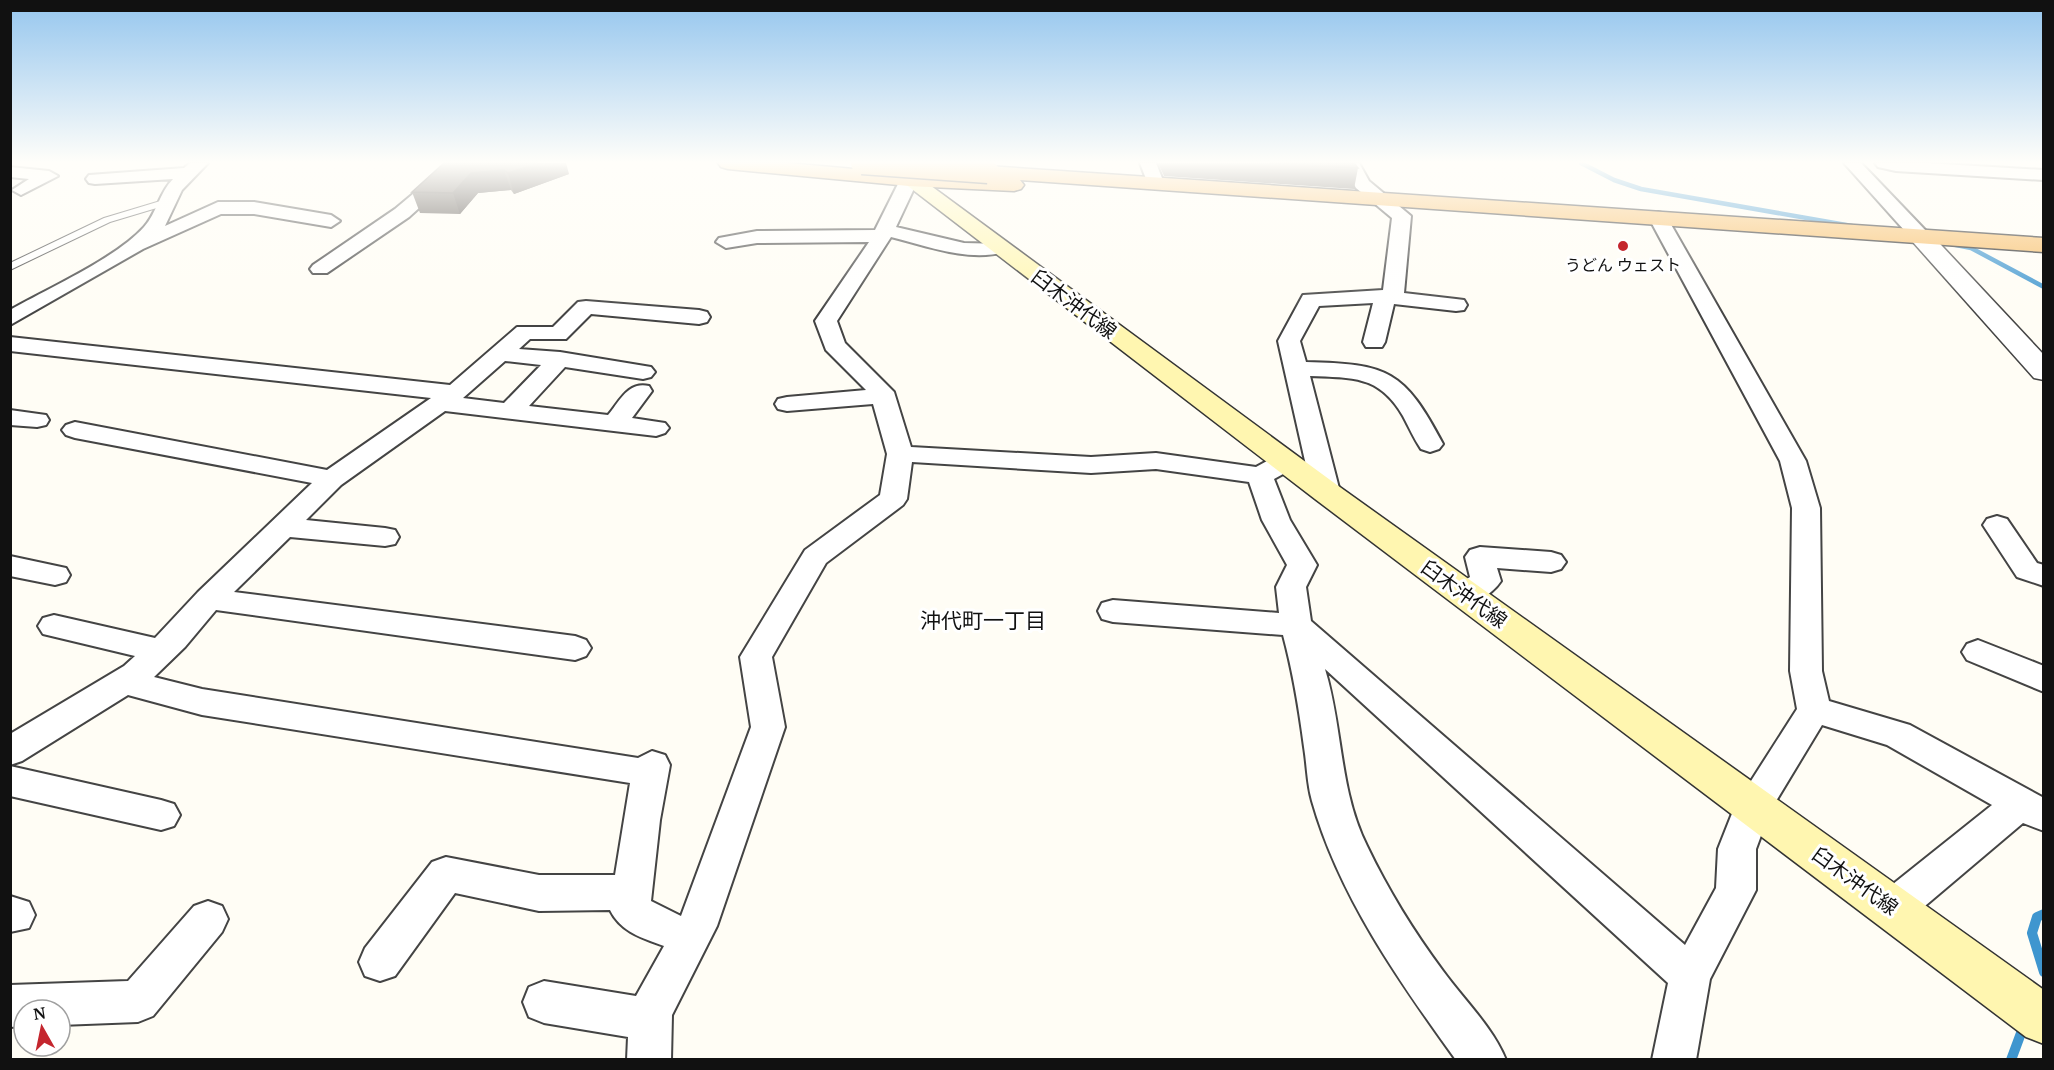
<svg xmlns="http://www.w3.org/2000/svg" width="2054" height="1070" font-family="'PT Serif','Noto Sans JP',serif">
	<rect width="100%" height="100%" fill="#fffdf5"/>
	<g fill="none" stroke-linecap="round" stroke-linejoin="round">
		<!-- stream-far1 -->
		<path stroke="#3f96cf" stroke-width="4.5" d="M1581,163L1614,180L1641,189L1852,226
			M1951,244L1971,248L2044,287"/>
		<!-- stream -->
		<path stroke="#3f96cf" stroke-width="10" d="M2044,914L2037,917L2032,933L2044,972
			M2011,1060L2024,1025"/>
		<defs>
			<path id="service" d="M167,199L170,200V204L110,222L10,270V263L104,218Z"/>
			<path id="minor" d="M190,163H208L182,190L165,226L218,202H254L331,215L340,221L331,227L254,214H221L143,249L10,325V310C49,288 116,258 144,227C157,213 159,193 173,179L95,184L89,183L86,179L89,175L184,168Z
				M450,163H469L409,217L327,273H313L310,269L313,265L395,209Z
				M1140,163H1156L1164,183L1161,187H1149Z
				M1299,163H1359L1369,181L1411,216L1404,293L1456,299L1464,300L1467,305L1464,310L1456,311L1394,304L1385,342L1382,347H1366L1363,342L1373,303L1319,306L1300,341L1306,362C1388,364 1404,370 1443,444L1439,449L1430,452L1421,449C1414,439 1409,427 1403,416C1379,375 1353,378 1310,376L1340,492L1336,498L1326,500L1316,498L1312,492L1278,341L1303,295L1383,290L1392,218L1356,188L1346,170L1307,168Z
				M1844,163H1861L1927,232L1930,236L1927,240H1913Z
				M1875,163H1926L2044,170V180L1896,171L1878,167Z
				M10,167L49,171L58,176L21,195L12,190L29,179L10,177Z
				M909,175L918,180L896,227L964,243L1005,244L1008,248L1005,252C967,262 927,246 891,237L837,321L845,343L894,392L911,447L1091,457L1156,453L1256,467L1276,456L1285,454L1294,456L1298,462L1294,468L1274,479L1290,520L1317,565L1306,587L1311,621L1685,945L1716,888L1718,849L1735,806L1797,709L1790,671L1792,508L1780,461L1649,218L1658,212L1665,214L1806,461L1820,508L1822,671L1829,701L1910,725L2044,798V831L2023,823L1906,922L1892,927L1878,922L1872,909L1878,896L1992,805L1887,745L1822,725L1770,811L1756,849V890L1710,979L1696,1060H1652L1668,983L1325,669C1343,728 1339,790 1367,846C1388,890 1414,932 1443,971C1464,1000 1492,1026 1506,1060H1456C1399,981 1339,896 1312,801C1307,784 1307,765 1304,747C1299,709 1293,672 1283,635L1113,622L1102,619L1098,611L1102,603L1113,600L1279,613L1276,587L1287,565L1262,520L1249,482L1156,469L1091,473L912,462L907,499L903,505L826,563L772,657L785,727L717,926L672,1015L671,1060H627L628,1037L544,1023L529,1017L523,1002L529,987L544,981L636,996L664,946C642,938 621,932 610,910L539,911L455,893L395,976L380,981L365,976L359,962L365,948L432,862L446,857L539,875H615L630,783L202,715L128,695L22,761L10,765V734L124,666L135,656L43,634L38,626L43,618L54,615L155,638L198,592L312,483L75,438L66,435L62,430L66,425L75,422L327,470L431,398L10,351V337L450,385L517,327H553L578,302L586,301L699,310L707,312L710,317L707,322L699,324L591,314L566,339H530L519,349L560,352L651,367L655,372L651,377L643,379L565,367L529,406L608,415C620,401 628,381 649,386L652,391L632,418L665,423L669,428L665,433L656,436L445,411L341,485L306,520L385,528L395,530L399,537L395,544L385,546L290,537L234,592L575,636L586,640L591,648L586,656L575,660L216,610L185,647L154,677L202,689L638,758L652,751L665,755L670,765L660,820L651,901L681,916L751,727L740,657L805,550L880,495L887,454L873,404L787,411L778,409L775,404L778,399L787,397L866,390L826,350L815,321L869,242L757,243L726,248L716,242L719,238L757,231L875,230L900,180ZM505,361L541,365L504,403L463,398Z
				M10,410L46,415L49,420L46,425L37,427L10,425Z
				M1997,516L2007,519L2037,563L2044,565V586L2017,577L1983,525L1987,519Z
				M1480,547L1551,552L1561,555L1566,562L1561,569L1551,572L1497,568L1501,581C1491,596 1472,606 1454,601L1450,594L1454,587L1470,577L1465,557L1470,550Z
				M10,556L66,568L70,575L66,582L55,585L10,576Z
				M1978,640L2044,666V692L1967,660L1962,652L1967,644Z
				M10,766L161,800L174,804L180,815L174,826L161,830L10,796Z
				M10,896L29,902L35,915L29,928L10,932Z
				M208,901L222,906L228,919L222,932L153,1016L138,1022L60,1025V1010H24V1026L10,1027V985L128,981L194,906Z"/>
			<path id="tertiary" d="M1920,229L1928,231L2044,355V380L2034,378L1912,241L1909,236L1912,231Z"/>
			<path id="secondary" d="M878,163H900L1337,485L2044,990V1044L2026,1037L1315,499Z"/>
			<path id="trunk" d="M718,163H788L909,174L986,177L978,172L981,168L988,166L2044,238V252L1020,180L1024,185L1021,189L1014,191L909,186L728,169L721,167Z"/>
		</defs>
		<!-- service casing -->
		<use href="#service" stroke="#444" stroke-width="2"/>
		<!-- minor casing -->
		<use href="#minor" stroke="#444" stroke-width="4"/>
		<!-- tertiary casing -->
		<use href="#tertiary" stroke="#444" stroke-width="3"/>
		<!-- secondary casing -->
		<use href="#secondary" stroke="#333" stroke-width="3"/>
		<!-- trunk casing -->
		<use href="#trunk" stroke="#222" stroke-width="3"/>
		<!-- service -->
		<use href="#service" fill="#fff" fill-rule="evenodd"/>
		<!-- minor -->
		<use href="#minor" fill="#fff" fill-rule="evenodd"/>
		<!-- tertiary -->
		<use href="#tertiary" fill="#fff" fill-rule="evenodd"/>
		<!-- secondary -->
		<use href="#secondary" fill="#fff6b0" fill-rule="evenodd"/>
		<!-- trunk -->
		<use href="#trunk" fill="#f7bc64" fill-rule="evenodd"/>
		<defs>
			<path id="trunk-bridge" d="M862,163L988,172"/>
		</defs>
		<!-- trunk-bridge casing -->
		<use href="#trunk-bridge" stroke="#222" stroke-width="25" stroke-linecap="butt"/>
		<!-- trunk-bridge -->
		<use href="#trunk-bridge" stroke="#f7bc64" stroke-width="22"/>
	</g>
	<!-- wall -->
	<path fill="#4d4742" d="M444,163L569,174L514,194L511,190L478,193L460,214L420,213L412,192Z
		M1158,163H1354L1358,168L1354,189L1164,176Z"/>
	<!-- shaded-wall -->
	<path fill="#3f3936" d="M538,163H566L569,174L514,194L508,173Z
		M504,170L511,190L478,193L460,214L453,193L471,173Z"/>
	<!-- building -->
	<path fill="#5a524d" stroke="#3f3936" stroke-width="1.5" d="M444,163H538L508,173L504,170L471,173L453,193L412,192Z
		M1269,163H1354L1358,168Z"/>
	<!-- sky -->
	<linearGradient id="sky" x2="0" y2="1"><stop stop-color="#95c6ee"/><stop offset="0.52" stop-color="#fffefa"/><stop offset="1" stop-color="#fffefa" stop-opacity="0"/></linearGradient>
	<rect width="2054" height="312" fill="url(#sky)"/>
	<!-- markers -->
	<circle fill="#c4262e" stroke="#fff" stroke-width="2" cx="1623" cy="246" r="6"/>
	<g text-anchor="middle" stroke-width="6" stroke-linejoin="round" paint-order="stroke">
		<!-- far-poi labels -->
		<g font-size="16" fill="#111" stroke="#fff">
			<text x="1623" y="271">うどん ウェスト</text>
		</g>
		<!-- street labels -->
		<g font-size="20" fill="#111" stroke="#fff">
			<text transform="translate(1074 304) rotate(37)" y="7">臼木沖代線</text>
			<text transform="translate(1464 594) rotate(36)" y="7">臼木沖代線</text>
			<text transform="translate(1855 881) rotate(36)" y="7">臼木沖代線</text>
		</g>
		<!-- neighbourhood labels -->
		<g font-size="21" fill="#111" stroke="#fff">
			<text x="983" y="628">沖代町一丁目</text>
		</g>
	</g>
	<!-- border -->
	<rect width="2054" height="1070" fill="none" stroke="#111111" stroke-width="24"/>
	<!-- north arrow -->
	<g transform="translate(42 1028) rotate(351)"><circle r="28" fill="#ffffff" stroke="#a0a0a0" stroke-width="1.5"/>
	<path d="M0-4.5L10 22L0 15L-10 22Z" fill="#c4262e"/>
	<text y="-9" font-size="16" font-weight="bold" text-anchor="middle" fill="#111111">N</text>
	</g>
</svg>
